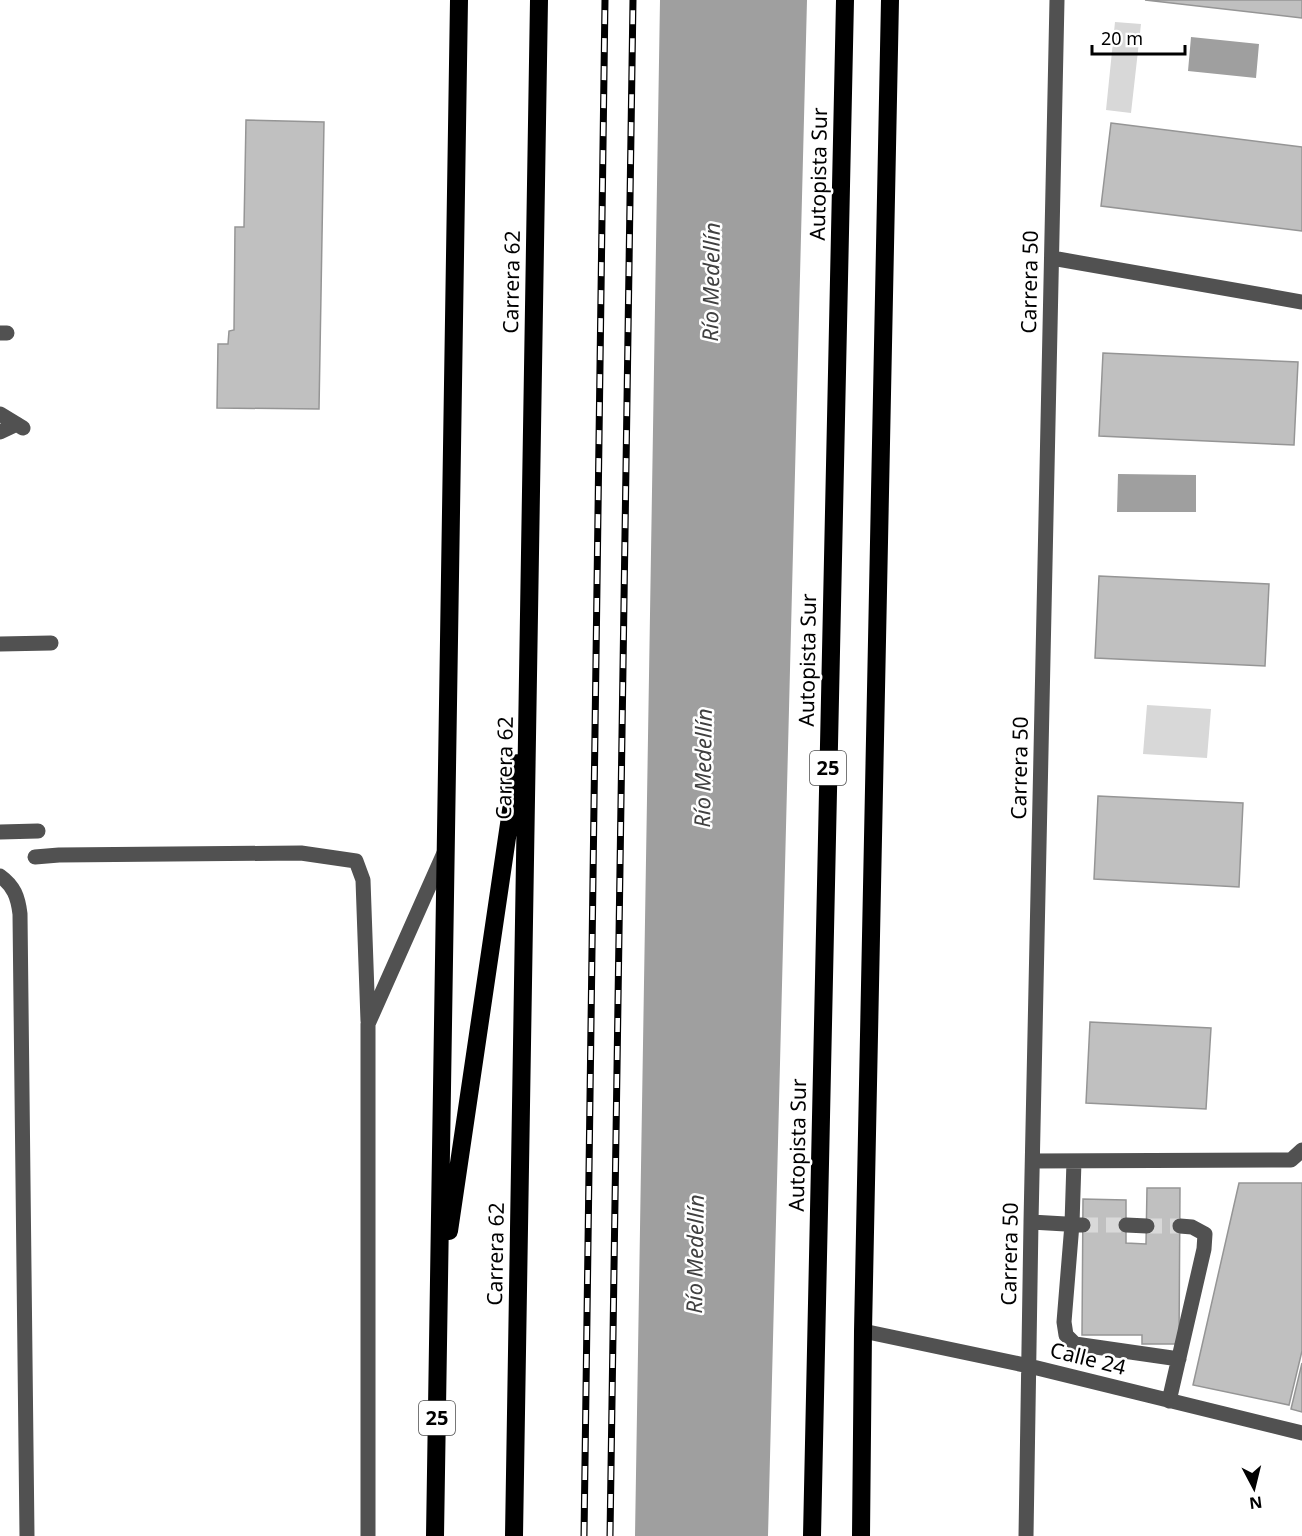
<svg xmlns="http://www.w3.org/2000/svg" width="1302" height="1536" font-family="'Noto Sans',sans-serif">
	<rect width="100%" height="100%" fill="#fff"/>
	<!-- green -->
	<path fill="#d8d8d8" d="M1115,22L1141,24L1131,113L1106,110Z
		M1147,705L1211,709L1207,758L1143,754Z"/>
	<!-- water -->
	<path fill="#9f9f9f" d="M660,0H807L768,1536H635Z
		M1191,37L1259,44L1256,78L1188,71Z
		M1118,474L1196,475V512H1117Z"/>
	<!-- building -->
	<path fill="#c0c0c0" stroke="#959595" stroke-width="1.5" d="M1145,0H1302V18Z
		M246,120L324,122L319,409L217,408L218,344H228L229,331L234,330L235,227H244Z
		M1111,123L1302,147V231L1101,206Z
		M1103,353L1298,362L1294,445L1099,436Z
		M1099,576L1269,584L1265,666L1095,658Z
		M1098,796L1243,803L1239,887L1094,879Z
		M1090,1022L1211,1028L1206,1109L1086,1103Z
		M1239,1183H1302V1351L1289,1405L1193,1385Z
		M1147,1188H1180L1179,1344H1142V1335H1082L1083,1199L1126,1200V1243L1146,1244Z
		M1302,1363V1412L1291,1409Z"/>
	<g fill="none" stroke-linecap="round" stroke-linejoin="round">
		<!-- minor-tunnel -->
		<path stroke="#d9d9d9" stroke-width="15" stroke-dasharray="15 8" stroke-linecap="butt" d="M1083,1225H1126
			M1147,1226H1180"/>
		<!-- minor -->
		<path stroke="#515151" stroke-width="15" d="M1052,258L1302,302
			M0,333H7
			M0,414L23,428
			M0,432L17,424
			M0,644L51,643
			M0,832L38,831
			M35,857L59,855L301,853L356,861L363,880L368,1021
			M0,876C14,886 18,897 20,914L27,1536
			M1033,1161L1291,1160L1302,1150
			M1074,1161L1072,1224L1064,1322L1066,1335L1075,1344L1179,1359
			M1031,1222L1083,1225
			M1126,1225L1147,1226
			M863,1331L1029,1366L1302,1433
			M1169,1401L1204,1249L1205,1234L1192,1227L1180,1226
			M368,1536V1024L444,853
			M1026,1536L1031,1222L1057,0"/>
		<!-- highway -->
		<path stroke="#000" stroke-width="18" d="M449,1231L518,763
			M435,1536L459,0
			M514,1536L539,0
			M812,1536L845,0
			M861,1536L863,1331L890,0"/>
		<defs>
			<path id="rail" d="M584,1536L605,0
				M610,1536L633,0"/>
		</defs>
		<!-- rail casing -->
		<use href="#rail" stroke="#000" stroke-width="7"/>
		<!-- rail -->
		<use href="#rail" stroke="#fff" stroke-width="4.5" stroke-dasharray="14" stroke-linecap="butt"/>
	</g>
	<g text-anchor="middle" stroke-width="5" stroke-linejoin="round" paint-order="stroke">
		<!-- shield labels -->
		<g fill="#fff" stroke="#4c4c4c" stroke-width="1.5">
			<rect x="810" y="751" width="36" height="34" rx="4.5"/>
			<rect x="419" y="1401" width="36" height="34" rx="4.5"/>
		</g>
		<g font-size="20" font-weight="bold" fill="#000">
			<text x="828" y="775">25</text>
			<text x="437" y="1425">25</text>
		</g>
		<!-- street labels -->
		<g font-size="21" fill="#000" stroke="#fff">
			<text transform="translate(819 174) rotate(-89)" y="7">Autopista Sur</text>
			<text transform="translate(512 282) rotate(-89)" y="7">Carrera 62</text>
			<text transform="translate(1030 282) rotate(-89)" y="7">Carrera 50</text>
			<text transform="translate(808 660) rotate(-89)" y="7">Autopista Sur</text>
			<text transform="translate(505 768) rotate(-89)" y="7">Carrera 62</text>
			<text transform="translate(1020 768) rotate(-89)" y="7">Carrera 50</text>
			<text transform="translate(798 1145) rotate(-89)" y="7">Autopista Sur</text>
			<text transform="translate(496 1254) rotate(-89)" y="7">Carrera 62</text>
			<text transform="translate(1010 1254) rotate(-89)" y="7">Carrera 50</text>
			<text transform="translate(1088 1359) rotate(14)" y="7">Calle 24</text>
		</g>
		<!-- water labels -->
		<g font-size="22" font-style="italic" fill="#404040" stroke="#fff">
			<text transform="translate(711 282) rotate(-89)" y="8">Río Medellín</text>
			<text transform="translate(703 768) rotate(-89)" y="8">Río Medellín</text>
			<text transform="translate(695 1254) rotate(-89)" y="8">Río Medellín</text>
		</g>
	</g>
	<!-- north arrow -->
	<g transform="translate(1254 1488) rotate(173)" stroke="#ffffff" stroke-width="4.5" paint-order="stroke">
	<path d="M0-4.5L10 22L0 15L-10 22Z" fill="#000000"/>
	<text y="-9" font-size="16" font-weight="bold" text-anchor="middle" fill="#000000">N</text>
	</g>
	<!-- scale -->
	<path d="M1092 45v9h93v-9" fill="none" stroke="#000000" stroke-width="3"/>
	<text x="1101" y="45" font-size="18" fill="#000000" stroke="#ffffff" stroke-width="4.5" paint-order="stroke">20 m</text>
</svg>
